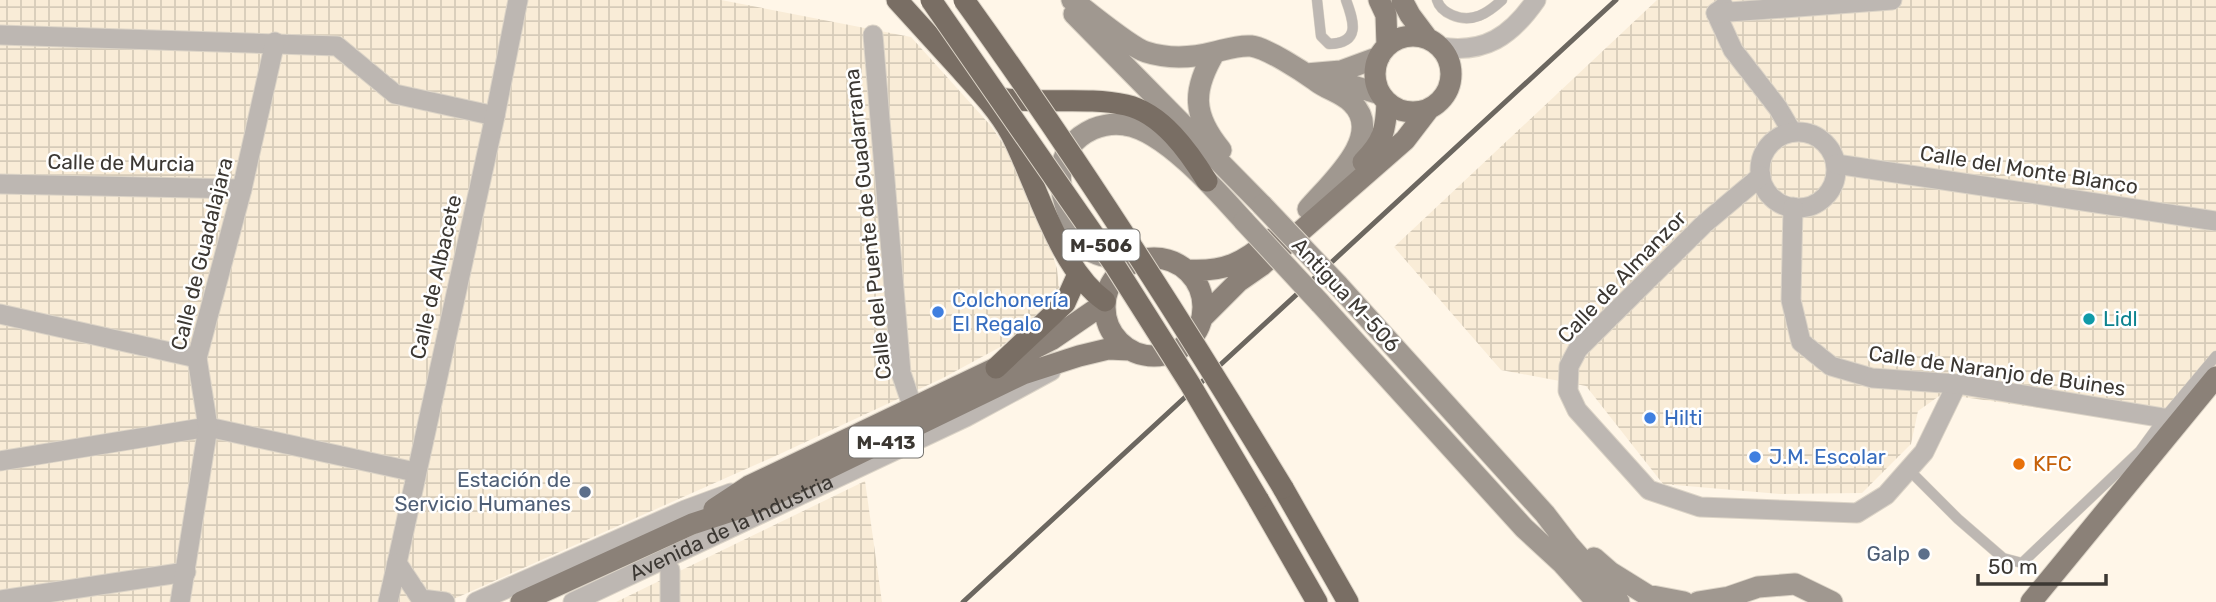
<svg xmlns="http://www.w3.org/2000/svg" width="2216" height="602" font-family="Rubik,sans-serif">
	<defs>
		<pattern id="industrial-grid" width="8" height="8" patternUnits="userSpaceOnUse" patternTransform="scale(1.75)"><rect width="8" height="8" fill="#f9ecd7"/><path d="M0 4h8M4 0v8" fill="none" stroke="#d6cbb9"/></pattern>
	</defs>
	<rect width="100%" height="100%" fill="#fff6e8"/>
	<!-- industrial -->
	<path fill="url(#industrial-grid)" d="M0,0H721L911,37L991,126L1031,185L1057,269L1060,295L1002,346L943,378L782,453L447,602H0Z
		M1657,0H2216V365L2166,426L1942,394L1918,411L1911,444L1862,493L1780,494L1663,484L1586,386L1501,370L1394,247Z
		M865,481L882,602H616Z"/>
	<g fill="none" stroke-linecap="round" stroke-linejoin="round">
		<defs>
			<path id="lane" d="M1317,0L1321,36L1329,44C1361,43 1354,22 1346,0
				M1437,0C1439,7 1445,12 1452,15C1472,24 1488,13 1502,0
				M2140,451L2164,418L2216,356
				M1908,469L1958,519L2003,558L2022,563L2142,449"/>
			<g id="street">
				<path d="M1724,7L1716,13L1733,50L1778,108L1792,132"/>
				<path d="M1716,13L1892,0"/>
				<path d="M0,35L337,46L395,94L495,116"/>
				<path d="M873,35L901,373L913,408"/>
				<path d="M1440,47C1485,54 1511,36 1536,0"/>
				<circle cx="1798" cy="170" r="38"/>
				<path d="M1836,164L2216,221"/>
				<path d="M1761,176L1704,224L1578,349L1569,366L1568,391L1577,410L1649,490L1700,507L1857,513L1886,495L1924,452L1957,384"/>
				<path d="M0,184L242,189"/>
				<path d="M1793,207L1791,300L1801,342L1831,366L1872,378L1957,384L2164,418"/>
				<path d="M0,314L197,358"/>
				<path d="M0,461L208,427L415,472"/>
				<path d="M397,563L495,116L518,0"/>
				<path d="M670,570V602"/>
				<path d="M0,600L186,572"/>
				<path d="M180,602L208,427L197,358L242,189L275,42"/>
				<path d="M388,602L397,563L421,599L445,602"/>
				<path d="M476,602L685,510L731,493"/>
				<path id="s1" d="M573,602L966,417L1051,371"/>
			</g>
			<path id="secondary" d="M1072,0C1089,12 1130,47 1146,52C1168,59 1192,58 1215,52C1227,49 1238,45 1251,46C1267,48 1302,71 1316,81C1328,90 1342,93 1352,103C1386,136 1328,185 1308,209
				M1074,14L1262,205
				M1215,52C1192,90 1192,115 1221,150
				M1306,74L1341,71L1379,57
				M1329,84L1350,85L1380,94
				M1138,260C1125,258 1102,259 1091,251C1080,241 1074,228 1069,215C1055,181 1056,146 1093,129C1103,125 1114,123 1125,125C1164,130 1218,192 1244,221
				M1338,285L1545,514L1568,544L1619,602
				M1320,303L1524,528L1562,563L1597,602
				M1594,558L1610,572L1647,595L1684,602
				M1698,602L1729,597L1758,587L1795,584L1832,602"/>
			<path id="primary" d="M1379,0L1386,15L1387,46
				M1402,0L1410,15L1428,39
				M1375 74a38 38 0 1 1 76 0a38 38 0 1 1-76 0Z
				M1363,162C1383,142 1386,130 1387,102
				M1105 307a49 49 0 1 1 98 0a49 49 0 1 1-98 0Z
				M1188,270C1225,272 1243,263 1271,239
				M1203,317L1238,282L1261,266L1405,140L1428,110
				M714,509L749,486L996,368L1051,340L1105,303
				M521,602L692,524L759,502L1023,374L1079,356L1108,349L1130,350
				M2031,602L2216,377"/>
			<path id="highway" d="M897,0C917,22 938,45 958,67C977,88 998,110 1011,134C1037,184 1058,268 1105,301
				M985,95C1031,107 1080,95 1126,105C1162,113 1189,152 1207,181
				M996,368L1065,303L1078,274
				M1283,488L1348,602
				M1258,499L1317,602"/>
		</defs>
		<!-- lane casing -->
		<use href="#lane" stroke="#dcd4c7" stroke-width="11"/>
		<!-- street casing -->
		<use href="#street" stroke="#dcd4c7" stroke-width="21"/>
		<!-- secondary casing -->
		<use href="#secondary" stroke="#dcd4c7" stroke-width="23"/>
		<!-- primary casing -->
		<use href="#primary" stroke="#dcd4c7" stroke-width="23"/>
		<!-- highway casing -->
		<use href="#highway" stroke="#dcd4c7" stroke-width="23"/>
		<!-- lane -->
		<use href="#lane" stroke="#bdb7b2" stroke-width="10"/>
		<!-- street -->
		<use href="#street" stroke="#bdb7b2" stroke-width="19"/>
		<!-- secondary -->
		<use href="#secondary" stroke="#a09890" stroke-width="21"/>
		<!-- primary -->
		<use href="#primary" stroke="#8b8178" stroke-width="21"/>
		<!-- highway -->
		<use href="#highway" stroke="#796e64" stroke-width="21"/>
		<!-- rail -->
		<path stroke="#6c6760" stroke-width="5" d="M963,602L1616,0"/>
		<defs>
			<path id="secondary-bridge" d="M1262,205L1338,285
				M1244,221L1320,303"/>
			<path id="highway-bridge" d="M931,0L1114,264L1190,384L1258,499
				M964,0C1078,158 1182,321 1283,488"/>
		</defs>
		<!-- secondary-bridge casing -->
		<use href="#secondary-bridge" stroke="#dcd4c7" stroke-width="23" stroke-linecap="butt"/>
		<!-- highway-bridge casing -->
		<use href="#highway-bridge" stroke="#dcd4c7" stroke-width="23" stroke-linecap="butt"/>
		<!-- secondary-bridge -->
		<use href="#secondary-bridge" stroke="#a09890" stroke-width="21"/>
		<!-- highway-bridge -->
		<use href="#highway-bridge" stroke="#796e64" stroke-width="21"/>
	</g>
	<!-- markers -->
	<g fill="#3f7fe0" stroke="#fff" stroke-width="2.5">
		<circle cx="938" cy="312" r="7"/>
		<circle cx="1650" cy="418" r="7"/>
		<circle cx="1755" cy="457" r="7"/>
	</g>
	<circle fill="#0f9aa8" stroke="#fff" stroke-width="2.5" cx="2089" cy="319" r="7"/>
	<circle fill="#e8710a" stroke="#fff" stroke-width="2.5" cx="2019" cy="464" r="7"/>
	<g fill="#5c6f8a" stroke="#fff" stroke-width="2.5">
		<circle cx="585" cy="492" r="7"/>
		<circle cx="1924" cy="554" r="7"/>
	</g>
	<g text-anchor="middle" stroke-width="5" stroke-linejoin="round" paint-order="stroke">
		<!-- shield labels -->
		<g fill="#fff" stroke="#767470" stroke-width="2">
			<rect x="1062.5" y="229.5" width="77" height="31" rx="5"/>
			<rect x="849" y="426.5" width="74" height="31" rx="5"/>
		</g>
		<g font-size="19" font-weight="bold" fill="#3c3833">
			<text x="1101" y="252">M-506</text>
			<text x="886" y="449">M-413</text>
		</g>
		<!-- street labels -->
		<g font-size="21" fill="#3c3833" stroke="#fff">
			<text transform="translate(121 163) rotate(1)" y="7">Calle de Murcia</text>
			<text transform="translate(2029 170) rotate(9)" y="7">Calle del Monte Blanco</text>
			<text transform="translate(868 224) rotate(-96)" y="7">Calle del Puente de Guadarrama</text>
			<text transform="translate(202 254) rotate(-76)" y="7">Calle de Guadalajara</text>
			<text transform="translate(436 277) rotate(-77)" y="7">Calle de Albacete</text>
			<text transform="translate(1622 277) rotate(-46)" y="7">Calle de Almanzor</text>
			<text transform="translate(1346 295) rotate(47)" y="7">Antigua M-506</text>
			<text transform="translate(1997 371) rotate(8)" y="7">Calle de Naranjo de Buines</text>
			<text dy="7" stroke="none"><textPath href="#s1" startOffset="175">Avenida de la Industria</textPath></text>
		</g>
		<!-- shop labels -->
		<g font-size="21" fill="#366cbe" stroke="#fff" text-anchor="start">
			<text x="952" y="307">Colchonería<tspan x="952" dy="24">El Regalo</tspan></text>
			<text x="1664" y="425">Hilti</text>
			<text x="1769" y="464">J.M. Escolar</text>
		</g>
		<!-- culture labels -->
		<g font-size="21" fill="#0d838f" stroke="#fff" text-anchor="start">
			<text x="2103" y="326">Lidl</text>
		</g>
		<!-- food labels -->
		<g font-size="21" fill="#c56008" stroke="#fff" text-anchor="start">
			<text x="2033" y="471">KFC</text>
		</g>
		<!-- service labels -->
		<g font-size="21" fill="#4e5e75" stroke="#fff" text-anchor="end">
			<text x="571" y="487">Estación de<tspan x="571" dy="24">Servicio Humanes</tspan></text>
			<text x="1910" y="561">Galp</text>
		</g>
	</g>
	<!-- scale -->
	<path d="M1978 574v10h128v-10" fill="none" stroke="#3c3833" stroke-width="3.5"/>
	<text x="1988" y="574" font-size="21" fill="#3c3833" stroke="#ffffff" stroke-width="5" paint-order="stroke">50 m</text>
</svg>
